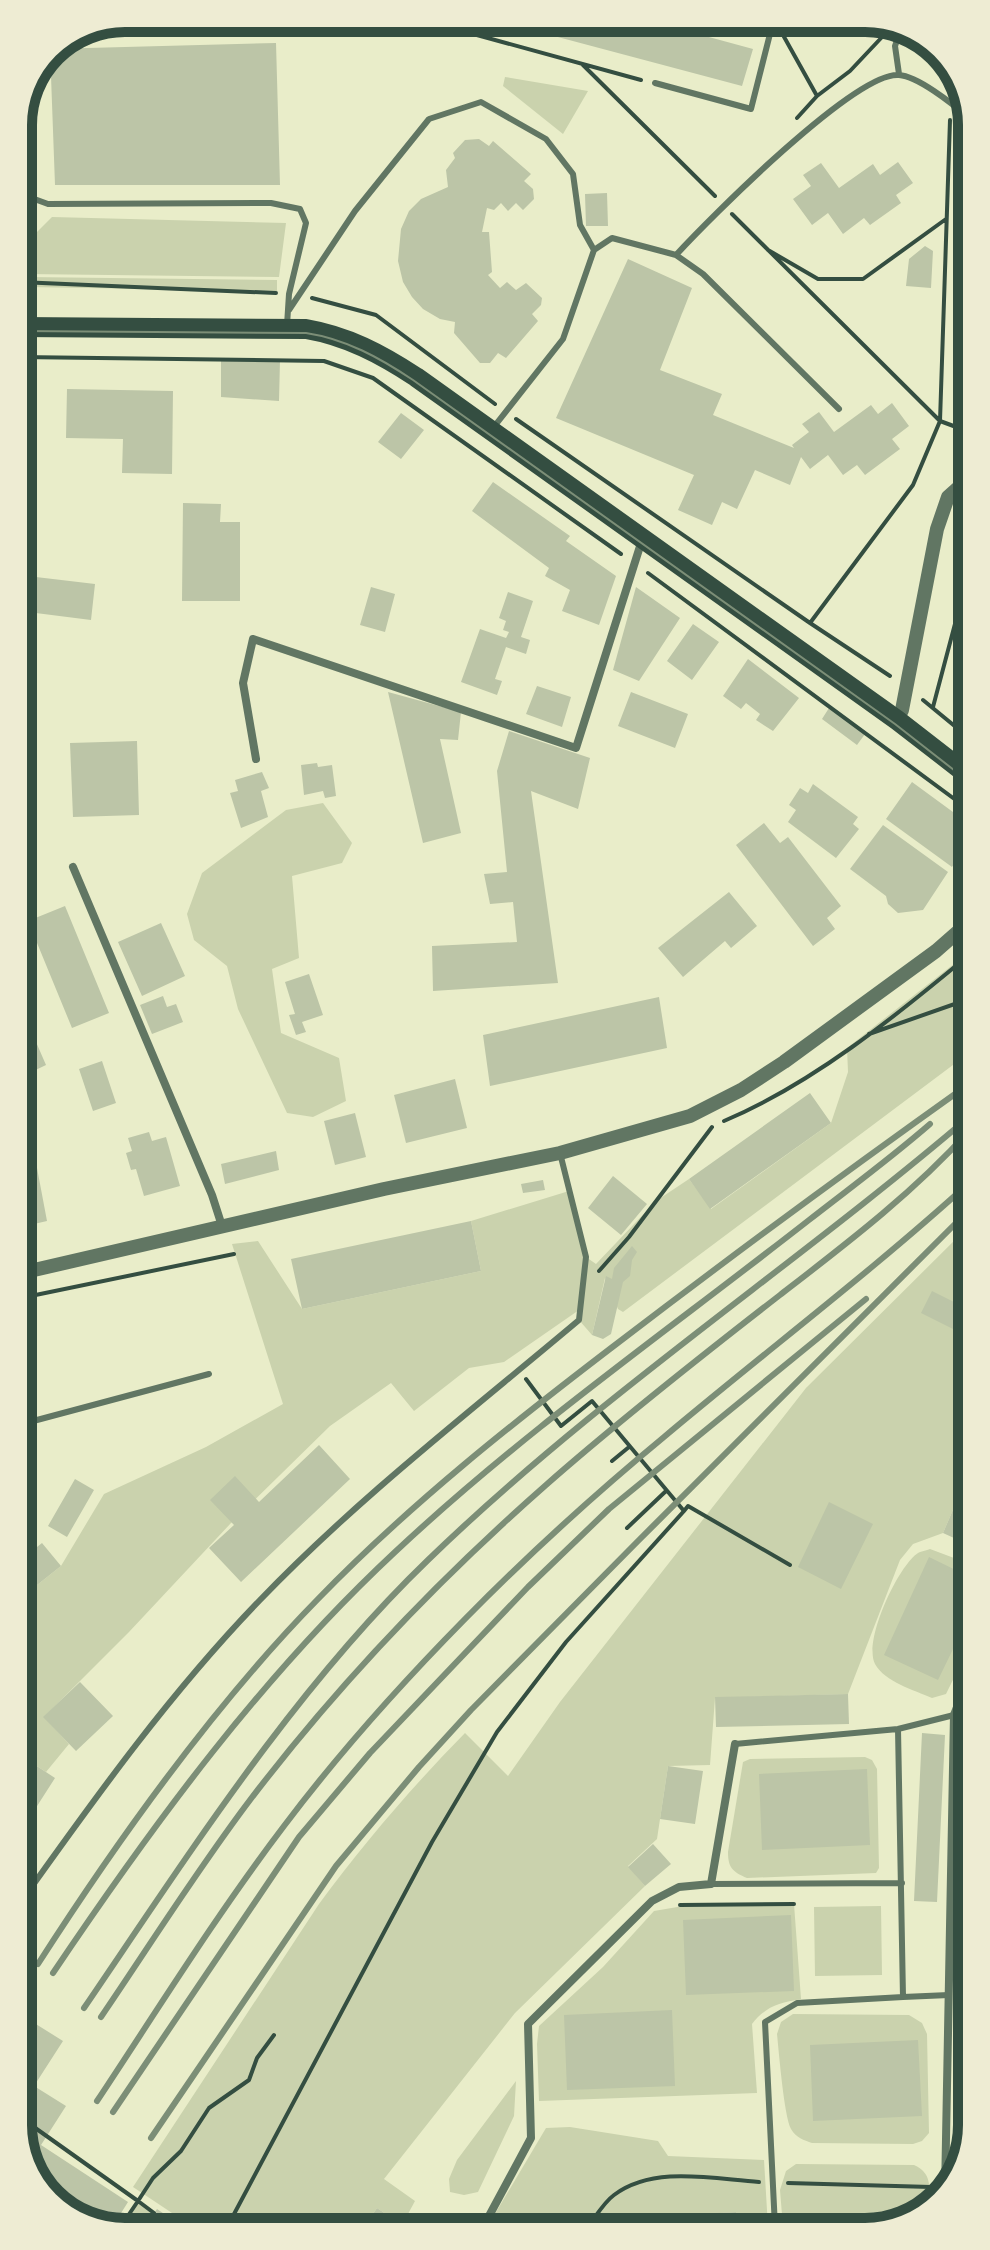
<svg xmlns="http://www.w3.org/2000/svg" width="990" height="2250" font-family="'PT Sans',sans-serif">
	<rect width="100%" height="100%" fill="#e9edc9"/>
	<!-- green -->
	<path fill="#cad2ad" d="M505,77L588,91L563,134L503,86Z
		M52,217L286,223L279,277L25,274L22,247Z
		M27,277L277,280V291L27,287Z
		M323,803L352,843L342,863L292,876L299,958L272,969L281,1033L339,1058L346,1101L313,1117L287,1113L238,1009L227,966L194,940L187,914L202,873L286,810Z
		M969,952V1053L623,1312L618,1309L605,1278L592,1335L579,1320V1310L504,1362L469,1368L414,1411L391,1383L330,1426L231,1523L129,1632L44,1717L69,1744L46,1772L23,1757L22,1597L61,1566L104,1494L206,1447L283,1404L232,1244L258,1241L302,1309L481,1271L471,1221L569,1191L586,1257L596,1264L656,1201L689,1179L711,1209L831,1123L848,1072L847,1048Z
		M969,1226L970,1470L943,1533L913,1544L900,1560L848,1694L715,1698L710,1765L668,1766L657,1839L628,1866L645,1886L515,2013L384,2179L415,2201L402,2225L377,2208L362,2230L183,2231L187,2223L133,2187L319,1904C364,1843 412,1787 465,1733L508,1776L560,1702L806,1388Z
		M930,1549L970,1564L971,1643L946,1694L932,1698C914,1690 885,1682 875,1664C863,1641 898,1566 918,1553C920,1552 927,1550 930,1549Z
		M865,1757L872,1760L877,1769L879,1868L876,1873L747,1878C733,1872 728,1868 728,1852L743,1762L750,1759Z
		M695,1904H794L801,1999C779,2003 766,2006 752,2024L757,2093L539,2101L537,2044L539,2026L603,1967L654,1911Z
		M881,1906L882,1975L815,1976L814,1907Z
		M971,1907L972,2026L963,2016Z
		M793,2014L909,2015L922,2023L927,2034L929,2133L922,2141L913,2144L812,2143C804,2140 796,2138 791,2129C784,2116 779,2053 777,2034L781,2022Z
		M516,2081L514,2116L478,2192L464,2195L450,2192L449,2179L457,2160Z
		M570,2127L658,2141L668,2156L764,2160L768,2227H737L736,2212L656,2217L657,2228L486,2229L546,2128Z
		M796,2164L914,2165C932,2173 929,2186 930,2203L900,2226L783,2227L780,2190L786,2171Z
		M138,2201L154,2213L141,2232H117Z"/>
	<!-- building -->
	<path fill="#bcc5a7" d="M569,18H639L753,49L742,86L490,19Z
		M276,43L280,185H55L50,49Z
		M479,139L489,146L493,141L531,174L524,181L533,189L534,199L523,210L516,203L508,211L501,203L494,210L487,208L482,232H489L492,272L488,275L500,288L507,282L516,290L526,283L542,298L541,305L532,314L538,321L506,358L498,353L490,363H480L454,333L455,322L440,319L423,309L412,297L403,282L398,261L401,229L409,211L421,199L448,187L446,170L455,158L453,153L465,140Z
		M898,162L913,183L896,195L901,203L870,225L864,218L843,234L828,213L812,225L793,199L811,186L803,175L821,163L839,188L873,164L880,175Z
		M607,193L608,226H586L585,194Z
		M925,246L933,251L931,288L906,286L909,259Z
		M628,259L692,288L660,370L722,394L713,415L794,448L792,445L809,432L802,424L819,412L834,432L871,405L878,414L892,403L909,426L892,439L900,449L865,475L857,465L843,475L828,455L810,469L801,457L790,485L755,470L737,509L722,502L712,525L678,510L694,475L556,418Z
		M221,360H280L279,401L221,397Z
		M67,389L173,391L172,474L122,473L123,439L66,438Z
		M401,413L424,430L401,459L378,442Z
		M493,482L570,536L566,541L616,576L599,625L562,611L570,590L545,576L549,568L472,511Z
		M183,503L221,504L220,522H240V601H182Z
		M19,575L95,584L91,620L20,611Z
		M371,587L395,594L385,632L360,625Z
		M636,587L680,618L639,681L613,670Z
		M508,592L533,601L521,637L530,640L526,654L506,647L495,679L502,681L497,695L461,682L480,629L506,638L509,632L503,630L506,621L499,618Z
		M693,624L719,642L692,680L667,661Z
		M748,659L799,698L773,731L756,720L760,714L746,703L741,709L723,696Z
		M537,686L571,697L562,727L526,714Z
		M388,692L461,712L458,740L440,739L461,833L423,843Z
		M631,692L688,714L675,748L618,726Z
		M829,708L865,734L857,745L822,719Z
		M509,731L590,758L578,809L531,791L558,983L433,991L432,946L517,942L513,902L490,904L484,874L507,872L497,771Z
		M137,741L139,815L73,817L70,743Z
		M317,763L318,767L332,765L336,796L325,798L323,791L304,795L301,765Z
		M262,772L269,788L261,791L268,817L241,828L230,793L238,791L235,780Z
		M20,782H25L22,812H20Z
		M912,782L968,823V843L952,867L886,819Z
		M813,784L858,817L853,824L859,829L836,858L788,822L796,810L789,805L800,788L808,793Z
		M764,823L780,843L788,837L841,906L827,918L835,929L813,946L736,845Z
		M883,825L948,872L923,910L898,913L888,904L886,896L850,869Z
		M729,892L757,926L731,948L725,941L683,977L658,948Z
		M65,906L109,1013L72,1028L28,921Z
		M161,923L185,976L142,996L118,942Z
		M309,974L323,1015L302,1022L306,1032L296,1035L289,1015L295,1014L285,982Z
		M163,996L167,1007L176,1004L183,1022L152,1034L140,1005Z
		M659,997L667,1048L490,1086L483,1035Z
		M26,1019L46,1065L21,1077V1022Z
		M102,1061L116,1103L93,1111L79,1069Z
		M455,1079L467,1128L406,1143L394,1095Z
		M810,1093L831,1123L710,1209L689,1179Z
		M355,1113L366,1157L335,1165L324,1121Z
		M149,1132L152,1141L166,1137L180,1186L144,1196L136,1169L131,1170L126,1153L132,1151L128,1138Z
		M276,1151L279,1170L225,1184L221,1164Z
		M34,1152L47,1221L21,1227V1155Z
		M613,1176L647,1204L621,1235L588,1208Z
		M543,1180L545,1190L523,1193L521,1184Z
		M471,1221L481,1271L302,1309L291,1259Z
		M632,1246L637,1252L632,1260L630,1276L623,1282L611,1334L603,1339L592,1335L606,1276L612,1279L614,1268Z
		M932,1291L964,1307L953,1329L921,1313Z
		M319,1445L350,1479L241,1582L209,1548L234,1525L210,1500L235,1476L259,1502Z
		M970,1470V1532L965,1543L943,1533Z
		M75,1479L94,1490L67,1537L48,1526Z
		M829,1502L873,1524L841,1589L798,1567Z
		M42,1543L61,1566L22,1597V1559Z
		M929,1557L970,1577L971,1612L938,1680L884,1655Z
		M80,1682L113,1716L76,1751L43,1717Z
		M848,1694L849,1724L716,1727L715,1697Z
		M922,1733L945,1735L937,1902L914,1901Z
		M23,1757L55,1778L23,1828Z
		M668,1766L703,1771L695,1824L660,1819Z
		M867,1769L870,1845L762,1850L759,1774Z
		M653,1844L671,1864L645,1886L628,1867Z
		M791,1915L794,1991L686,1995L683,1920Z
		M672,2010L675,2086L567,2090L564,2015Z
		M23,2016L63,2041L34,2086L66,2106L41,2145L128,2202L111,2229L94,2223L47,2193L24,2160Z
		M918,2040L922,2116L813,2121L810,2045Z
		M377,2208L402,2225L408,2230H362Z
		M157,2209L185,2228L183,2231L141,2232Z
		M736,2212L737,2227L657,2228L656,2216Z"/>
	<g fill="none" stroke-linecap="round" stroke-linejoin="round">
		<!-- path -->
		<path stroke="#344e41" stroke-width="4" d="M415,18L641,80
			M783,35L817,96
			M583,65L715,196
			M797,118L817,96L850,71L883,36
			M950,120L940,421L967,431
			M732,214L940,421L913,485L810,623L890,676
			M768,250L818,279H863L946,219
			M19,282L276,293
			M312,298L376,315L495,404
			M19,357L324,361L373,378L621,554
			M516,419L810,623
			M648,573L968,809
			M923,700L968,737
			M933,707L960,605L968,561
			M869,1034L969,999
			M724,1121C812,1084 896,1016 969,955
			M599,1271L629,1237L712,1127
			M21,1298L234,1254
			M526,1379L561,1426L592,1401L684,1511L688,1506L790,1565
			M612,1461L629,1447
			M627,1528L666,1491
			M680,1905L794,1904
			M24,2120L138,2201L153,2178L181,2151L209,2108L249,2080L257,2058L274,2035
			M788,2183L931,2187
			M587,2228C595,2218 603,2203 614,2195C654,2165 713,2179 759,2182
			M225,2231L432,1842L497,1732L566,1642L684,1511
			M117,2232L138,2201L154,2213"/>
		<!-- service -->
		<path stroke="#617663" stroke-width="6" d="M899,74L895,46L901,29
			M655,83L751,109L774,18
			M18,193L48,204L271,203L300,209L306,223L289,294L287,325
			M676,255C709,219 856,71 899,75C917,76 952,103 966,116
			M289,310L355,211L429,119L481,102L546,139L573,174L580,225L594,250
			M493,428L563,339L594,250L612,238L676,255L703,274L839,409
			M22,1424L209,1374
			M898,1729L903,1997L949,1995
			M735,1744L898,1729L954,1715
			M711,1884L902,1883
			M23,1899C97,1795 171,1692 260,1600C358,1498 471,1411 579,1320L586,1257L560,1153
			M775,2227L765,2022L797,2003L903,1997"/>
		<!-- minor -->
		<path stroke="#617663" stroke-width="8" d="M256,759L243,683L253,639L576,748L642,540
			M73,867L212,1195L222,1226
			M945,2192L954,1715L971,1671
			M482,2229L531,2138L528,2024L652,1901L679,1887L711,1884L735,1744"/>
		<!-- tertiary -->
		<path stroke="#617663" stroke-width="14" d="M897,720L902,710L937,529L948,497L967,480
			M21,1273L384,1189L560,1153L690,1116L741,1090L784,1062L936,951L969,922"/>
		<!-- primary -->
		<path stroke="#344e41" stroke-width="20" d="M19,327L306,329C347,336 381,354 416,377L897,720L968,775"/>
		<!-- tram -->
		<path stroke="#7c8e77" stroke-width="2" d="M19,331L306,333C346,339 380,358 413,380L895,724L968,781"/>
		<!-- rail -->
		<path stroke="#7c8e77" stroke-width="6" d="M38,1964C119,1838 213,1706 318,1599C410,1504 514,1422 619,1342C734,1254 851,1168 969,1084
			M53,1973C154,1823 262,1676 395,1552C524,1431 670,1329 809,1220C850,1188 891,1158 930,1124
			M84,2008C189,1854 294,1689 428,1560C596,1397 792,1268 969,1117
			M101,2017C150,1945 197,1870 250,1800C337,1686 438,1580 546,1485C621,1419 700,1357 780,1295C846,1244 912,1194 969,1131
			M97,2101C158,2009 217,1914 284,1826C339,1753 401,1684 465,1619C528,1555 595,1494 664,1437C765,1352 871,1272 969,1183
			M113,2112L299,1837L370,1753L528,1587L609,1509L866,1299
			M151,2138L336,1866L419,1767L471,1710L638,1541L969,1210"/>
	</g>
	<!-- crop -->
	<path d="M0 0H990V2250H0ZM125 32H865A93 93 0 0 1 958 125V2125A93 93 0 0 1 865 2218H125A93 93 0 0 1 32 2125V125A93 93 0 0 1 125 32Z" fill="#eeecd3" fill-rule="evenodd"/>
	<path fill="none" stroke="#344e41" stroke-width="10" d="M125 32H865A93 93 0 0 1 958 125V2125A93 93 0 0 1 865 2218H125A93 93 0 0 1 32 2125V125A93 93 0 0 1 125 32Z"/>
</svg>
